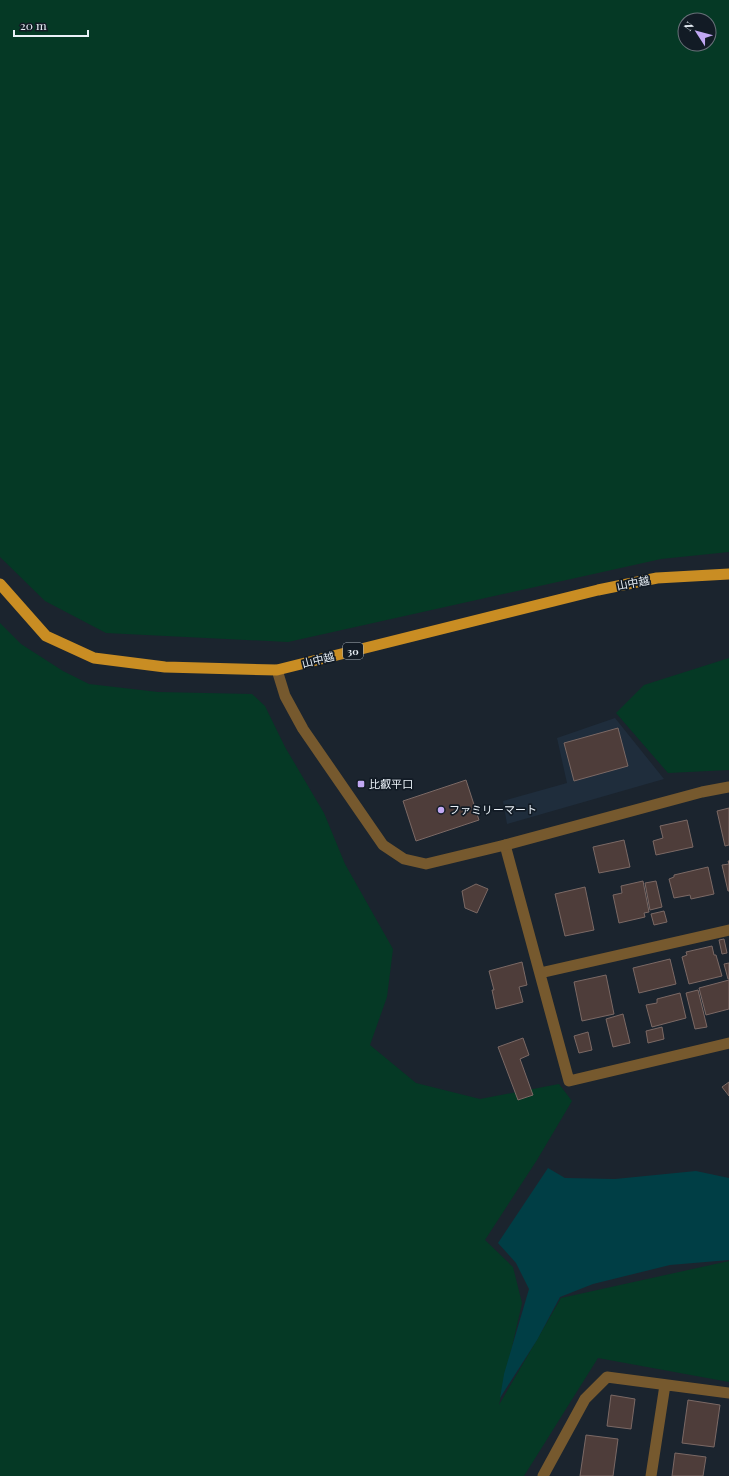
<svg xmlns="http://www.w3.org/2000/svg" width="729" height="1476" font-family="'Playfair Display','Noto Sans JP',serif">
	<rect width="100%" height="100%" fill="#1b242e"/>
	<!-- built -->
	<path fill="#1f2d3c" d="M615,718L664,779L507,824L503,801L567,783L557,738Z"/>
	<!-- green -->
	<path fill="#053925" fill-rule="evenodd" d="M0,0H729V552L661,559L288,642L106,633L45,601L0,557ZM685,20H709V44H685Z
		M0,623L21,644L63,671L89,684L158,692L252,694L265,706L285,747L324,813L345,864L393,949L387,997L370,1045L416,1083L480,1099L559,1084L572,1101L537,1160L485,1240L513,1267L522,1303L499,1405L561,1298L729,1261V1382L598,1358L524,1476H0Z
		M729,658V770L668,773L616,713L644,685Z"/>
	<!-- water -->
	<path fill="#003e45" d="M548,1168L565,1178L615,1179L696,1171L729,1178V1260L670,1265L593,1284L560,1297L537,1340L500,1398L504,1374L529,1289L516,1263L498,1243Z"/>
	<!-- building -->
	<path fill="#4e3d3a" stroke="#7b6965" d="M618,728L628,766L574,781L564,743Z
		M466,780L479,820L416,841L403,801Z
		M729,808V845L725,846L717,811Z
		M687,820L693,847L656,855L653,841L663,838L660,826Z
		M624,840L630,867L599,873L593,847Z
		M728,861H729V891H728L722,865L729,864Z
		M708,867L714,894L691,899L690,895L674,898L669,879L674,877V875Z
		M643,881L649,912L644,913L645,917L619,923L613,895L622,893L621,886Z
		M656,881L662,907L650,910L645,883Z
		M476,884L488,889L477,913L465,908L462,891Z
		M585,887L594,930L565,936L555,894Z
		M664,911L667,922L654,925L651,914Z
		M724,939L727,953L722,954L719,940Z
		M712,946L714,955H716L722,976L689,984L682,957L687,955L686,952Z
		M670,959L676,984L639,993L633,968Z
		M522,962L527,985L519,987L523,1002L496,1009L492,990H494L489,971Z
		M729,963V979H728L724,964Z
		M606,975L614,1014L582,1021L574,982Z
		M729,980V1009L706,1015L699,988Z
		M698,990L707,1027L695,1029L686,993Z
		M680,993L686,1018L652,1027L646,1005L657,1003V999Z
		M623,1014L630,1043L613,1047L606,1019Z
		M662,1027L664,1039L648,1043L646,1031Z
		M588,1032L592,1050L579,1053L574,1036Z
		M523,1038L529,1055L520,1059L533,1095L518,1100L498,1047Z
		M729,1082V1096L722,1087Z
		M611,1395L635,1399L631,1429L607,1426Z
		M688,1400L720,1405L714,1447L682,1443Z
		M586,1435L618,1439L613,1476H580Z
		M675,1453L706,1457L703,1476H672Z"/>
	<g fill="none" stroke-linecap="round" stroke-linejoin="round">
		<!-- minor -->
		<path stroke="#76592e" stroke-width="11" d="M505,845L569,1081L729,1043
			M540,973L729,930
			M543,1476L585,1399L607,1377L729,1393
			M651,1476L665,1385"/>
		<!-- tertiary -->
		<path stroke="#76592e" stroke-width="11" d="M277,670L285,696L303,729L383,845L404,859L426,864L505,845L702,792L729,787"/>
		<!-- primary -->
		<path stroke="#c98d23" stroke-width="11" d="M0,584L46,636L94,658L165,667L277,670L598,590L657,578L729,574"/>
	</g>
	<!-- markers -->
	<g fill="#c1a8f3" stroke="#121b25" stroke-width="1.5">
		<rect x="357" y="780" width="8" height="8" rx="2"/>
		<circle cx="441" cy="810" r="4"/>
	</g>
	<g text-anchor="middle" stroke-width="3.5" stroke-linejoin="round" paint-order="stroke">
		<!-- shield labels -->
		<rect fill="#121b25" stroke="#a9b1b9" stroke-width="1" x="343" y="643" width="20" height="16" rx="3"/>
		<g font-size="10" font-weight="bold" fill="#eaf1f8">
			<text x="353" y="655">30</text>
		</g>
		<!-- street labels -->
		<g font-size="11" fill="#eaf1f8" stroke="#121b25">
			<text transform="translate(633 583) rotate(-11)" y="4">山中越</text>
			<text transform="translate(318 660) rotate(-14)" y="4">山中越</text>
		</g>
		<!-- poi labels -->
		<g font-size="11" fill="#eaf1f8" stroke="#121b25" text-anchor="start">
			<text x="369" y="788">比叡平口</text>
			<text x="449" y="814">ファミリーマート</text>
		</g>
	</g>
	<!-- north arrow -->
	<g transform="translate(697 32) rotate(306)"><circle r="19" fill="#121b25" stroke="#687179"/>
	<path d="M0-3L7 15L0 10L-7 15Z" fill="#c1a8f3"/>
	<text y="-6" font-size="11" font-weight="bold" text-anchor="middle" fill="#eaf1f8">N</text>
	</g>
	<!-- scale -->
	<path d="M14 30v6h74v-6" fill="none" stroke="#eaf1f8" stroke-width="2"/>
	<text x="20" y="30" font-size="12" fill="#eaf1f8" stroke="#121b25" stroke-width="3" paint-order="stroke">20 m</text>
</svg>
